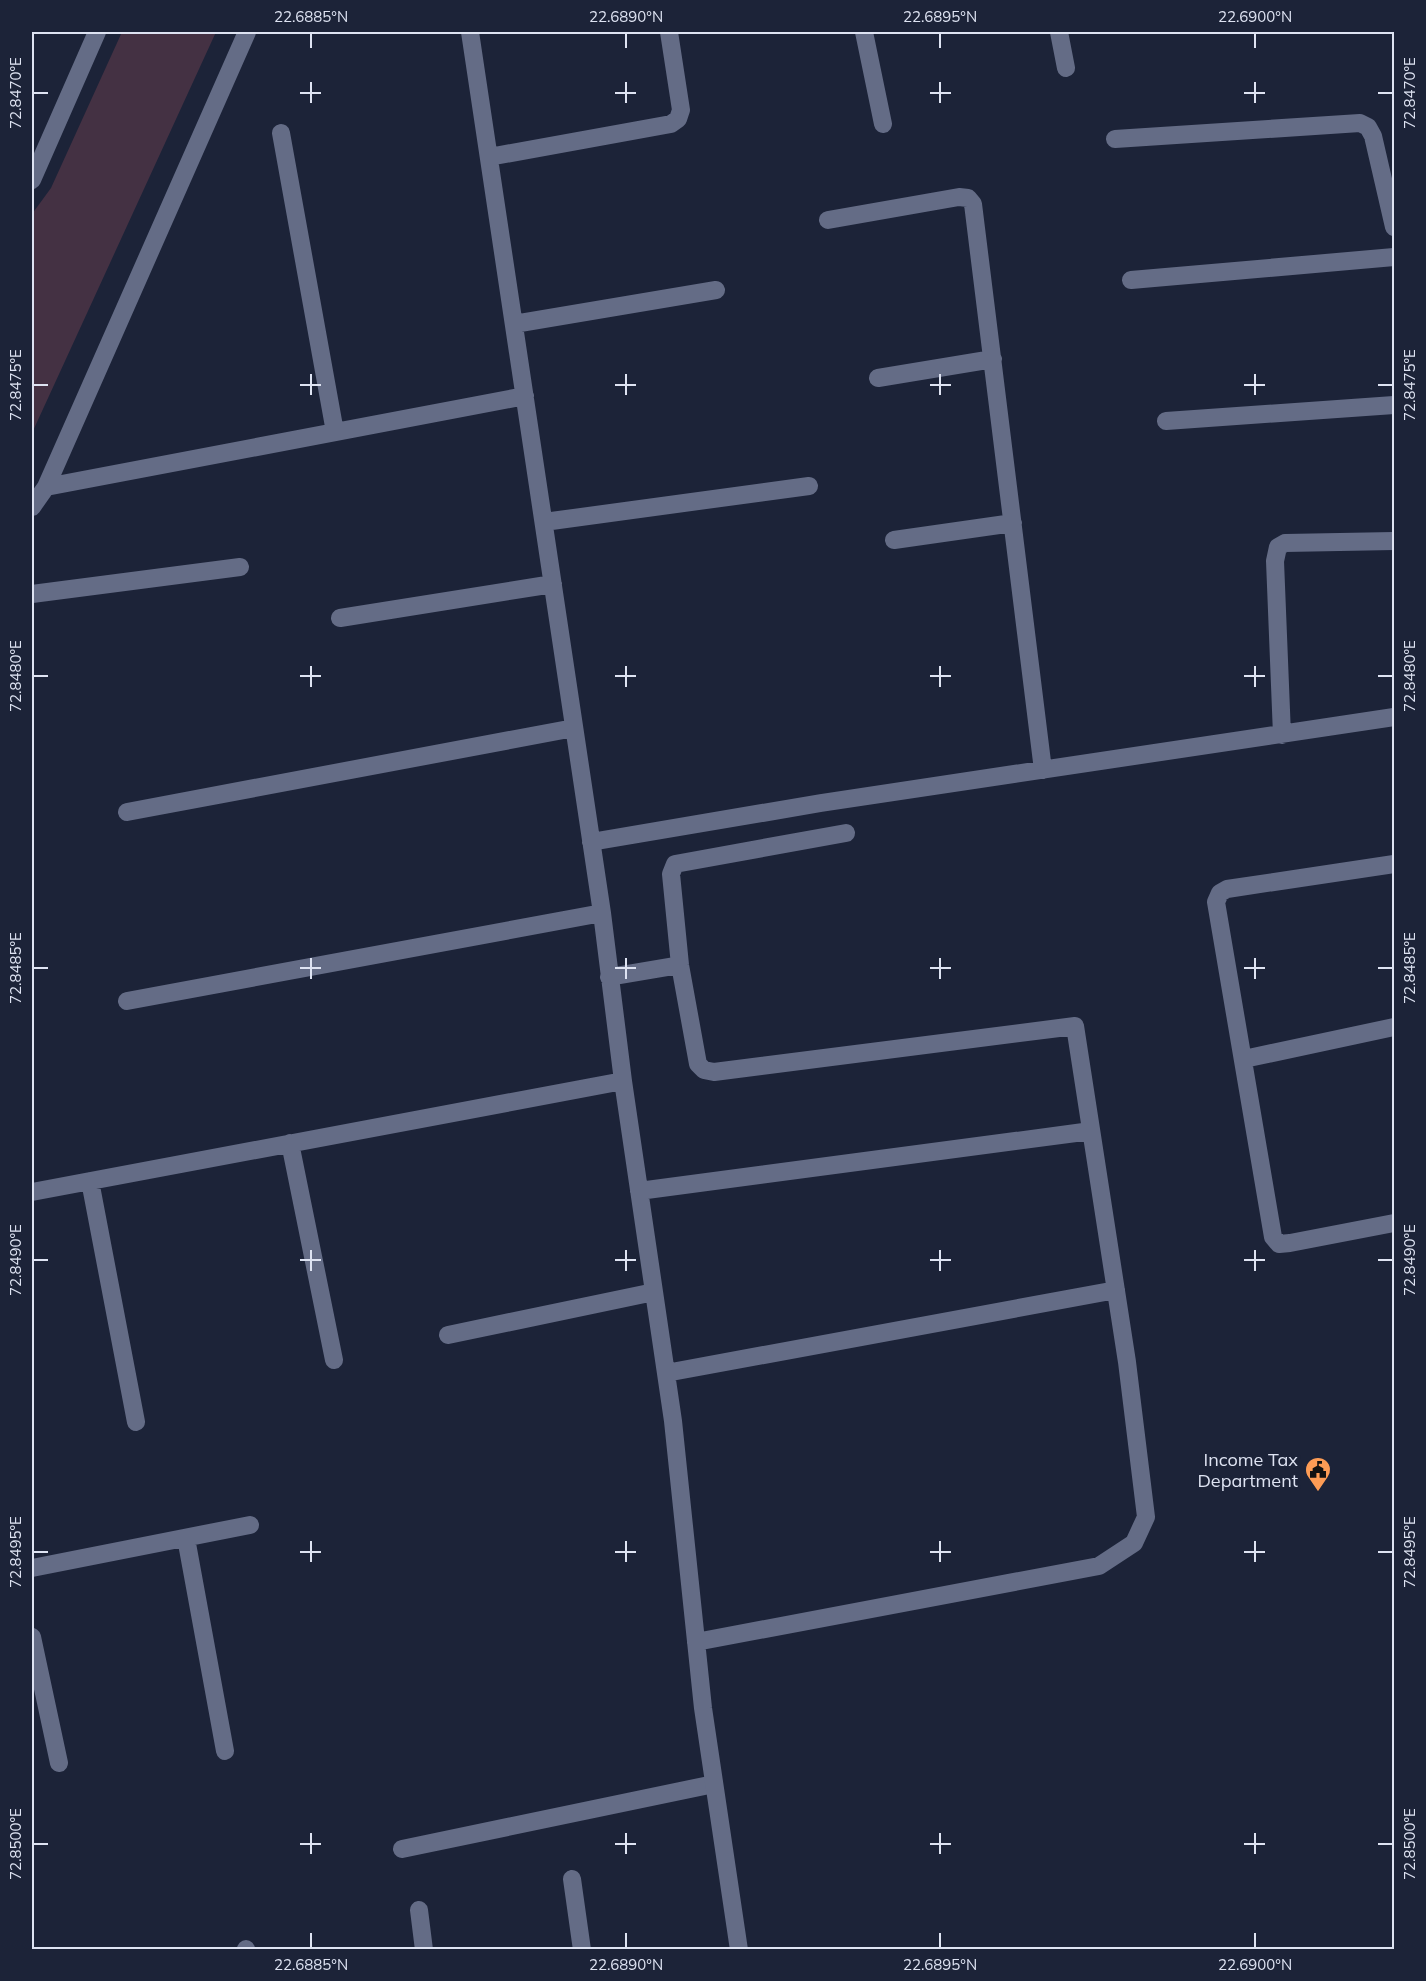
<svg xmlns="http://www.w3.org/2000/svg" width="1426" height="1981" font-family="Mulish,sans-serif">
	<rect width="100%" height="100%" fill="#1c2338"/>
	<!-- green -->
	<path fill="#443143" d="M122,32H216L32,433V214L51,188Z"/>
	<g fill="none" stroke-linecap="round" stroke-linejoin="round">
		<!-- lane -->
		<path stroke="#646c86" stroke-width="18" d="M402,1849L714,1784"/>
		<!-- street -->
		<path stroke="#646c86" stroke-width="18" d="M470,32L602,913L623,1081L673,1421L703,1708L739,1950
			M864,32L883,124
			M1059,32L1066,68
			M281,133L335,432
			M1115,139L1360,123L1368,127L1373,136L1394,227
			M489,157L671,124L678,119L681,110L669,32
			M32,180L97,32
			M828,220L959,197L968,198L973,204L1043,770
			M1131,280L1394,257
			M514,324L716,290
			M878,378L993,359
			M1166,421L1394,405
			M46,487L525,396
			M32,507L46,487L247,32
			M544,522L809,486
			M894,540L1013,523
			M32,594L240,567
			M340,618L553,584
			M1282,735L1275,561L1278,547L1285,543L1394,541
			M127,812L574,728
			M591,842L821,803L1394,717
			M1394,864L1227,889L1220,893L1216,902L1273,1237L1279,1244L1290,1243L1394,1223
			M609,977L680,965
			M127,1001L602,913
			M1244,1059L1394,1027
			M290,1143L334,1360
			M90,1181L136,1422
			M639,1191L1091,1131
			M32,1192L623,1081
			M448,1335L654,1292
			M666,1373L1116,1290
			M186,1538L225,1751
			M32,1568L250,1525
			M32,1637L59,1763
			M696,1642L1099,1566L1134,1543L1146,1517L1127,1362L1075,1026L714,1072L704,1070L698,1064L680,965L671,874L675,864L846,833
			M572,1879L582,1950
			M419,1910L424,1950
			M246,1949V1950"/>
	</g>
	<!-- ticks -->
	<path fill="none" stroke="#dee3f2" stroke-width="2" d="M311,33V48M626,33V48M940,33V48M1255,33V48M311,82V103M626,82V103M940,82V103M1255,82V103M33,93H48M300,93H321M615,93H636M930,93H951M1244,93H1265M1378,93H1393M311,374V395M626,374V395M940,374V395M1255,374V395M33,385H48M300,385H321M615,385H636M930,385H951M1244,385H1265M1378,385H1393M311,666V687M626,666V687M940,666V687M1255,666V687M33,676H48M300,676H321M615,676H636M930,676H951M1244,676H1265M1378,676H1393M311,958V979M626,958V979M940,958V979M1255,958V979M33,968H48M300,968H321M615,968H636M930,968H951M1244,968H1265M1378,968H1393M311,1250V1271M626,1250V1271M940,1250V1271M1255,1250V1271M33,1260H48M300,1260H321M615,1260H636M930,1260H951M1244,1260H1265M1378,1260H1393M311,1541V1562M626,1541V1562M940,1541V1562M1255,1541V1562M33,1552H48M300,1552H321M615,1552H636M930,1552H951M1244,1552H1265M1378,1552H1393M311,1833V1854M626,1833V1854M940,1833V1854M1255,1833V1854M33,1844H48M300,1844H321M615,1844H636M930,1844H951M1244,1844H1265M1378,1844H1393M311,1933V1948M626,1933V1948M940,1933V1948M1255,1933V1948"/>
	<!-- icons -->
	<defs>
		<symbol id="civic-pin" viewBox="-11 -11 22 30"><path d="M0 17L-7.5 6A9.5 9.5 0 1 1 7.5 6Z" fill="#fd9c55" stroke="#1c2338"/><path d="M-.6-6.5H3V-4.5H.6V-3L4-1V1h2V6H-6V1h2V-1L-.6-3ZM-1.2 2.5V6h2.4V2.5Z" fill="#111"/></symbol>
	</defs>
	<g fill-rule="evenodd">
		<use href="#civic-pin" x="1303" y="1455" width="30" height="40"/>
	</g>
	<g text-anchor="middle" stroke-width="6" stroke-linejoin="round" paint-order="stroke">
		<!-- poi labels -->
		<g font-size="18" fill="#dee3f2" stroke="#1c2338" text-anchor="end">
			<text x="1298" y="1466">Income Tax<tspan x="1298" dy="21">Department</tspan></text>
		</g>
	</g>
	<!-- border -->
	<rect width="1426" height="1981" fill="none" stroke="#1c2338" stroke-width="66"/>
	<rect x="33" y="33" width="1360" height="1915" fill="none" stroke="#dee3f2" stroke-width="2"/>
	<g font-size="15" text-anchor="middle" fill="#dee3f2">
		<text x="311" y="22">22.6885°N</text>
		<text x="626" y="22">22.6890°N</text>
		<text x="940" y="22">22.6895°N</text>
		<text x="1255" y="22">22.6900°N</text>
		<text transform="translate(1410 93) rotate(-90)" y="5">72.8470°E</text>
		<text transform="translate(16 93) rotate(-90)" y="5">72.8470°E</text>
		<text transform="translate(1410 385) rotate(-90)" y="5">72.8475°E</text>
		<text transform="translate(16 385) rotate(-90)" y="5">72.8475°E</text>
		<text transform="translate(1410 676) rotate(-90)" y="5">72.8480°E</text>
		<text transform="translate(16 676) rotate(-90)" y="5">72.8480°E</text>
		<text transform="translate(1410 968) rotate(-90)" y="5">72.8485°E</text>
		<text transform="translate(16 968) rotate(-90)" y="5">72.8485°E</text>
		<text transform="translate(1410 1260) rotate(-90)" y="5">72.8490°E</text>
		<text transform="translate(16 1260) rotate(-90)" y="5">72.8490°E</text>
		<text transform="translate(16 1552) rotate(-90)" y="5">72.8495°E</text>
		<text transform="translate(1410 1552) rotate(-90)" y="5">72.8495°E</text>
		<text transform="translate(1410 1844) rotate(-90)" y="5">72.8500°E</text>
		<text transform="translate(16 1844) rotate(-90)" y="5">72.8500°E</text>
		<text x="311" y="1970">22.6885°N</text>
		<text x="626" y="1970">22.6890°N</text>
		<text x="940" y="1970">22.6895°N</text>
		<text x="1255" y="1970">22.6900°N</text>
	</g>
</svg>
